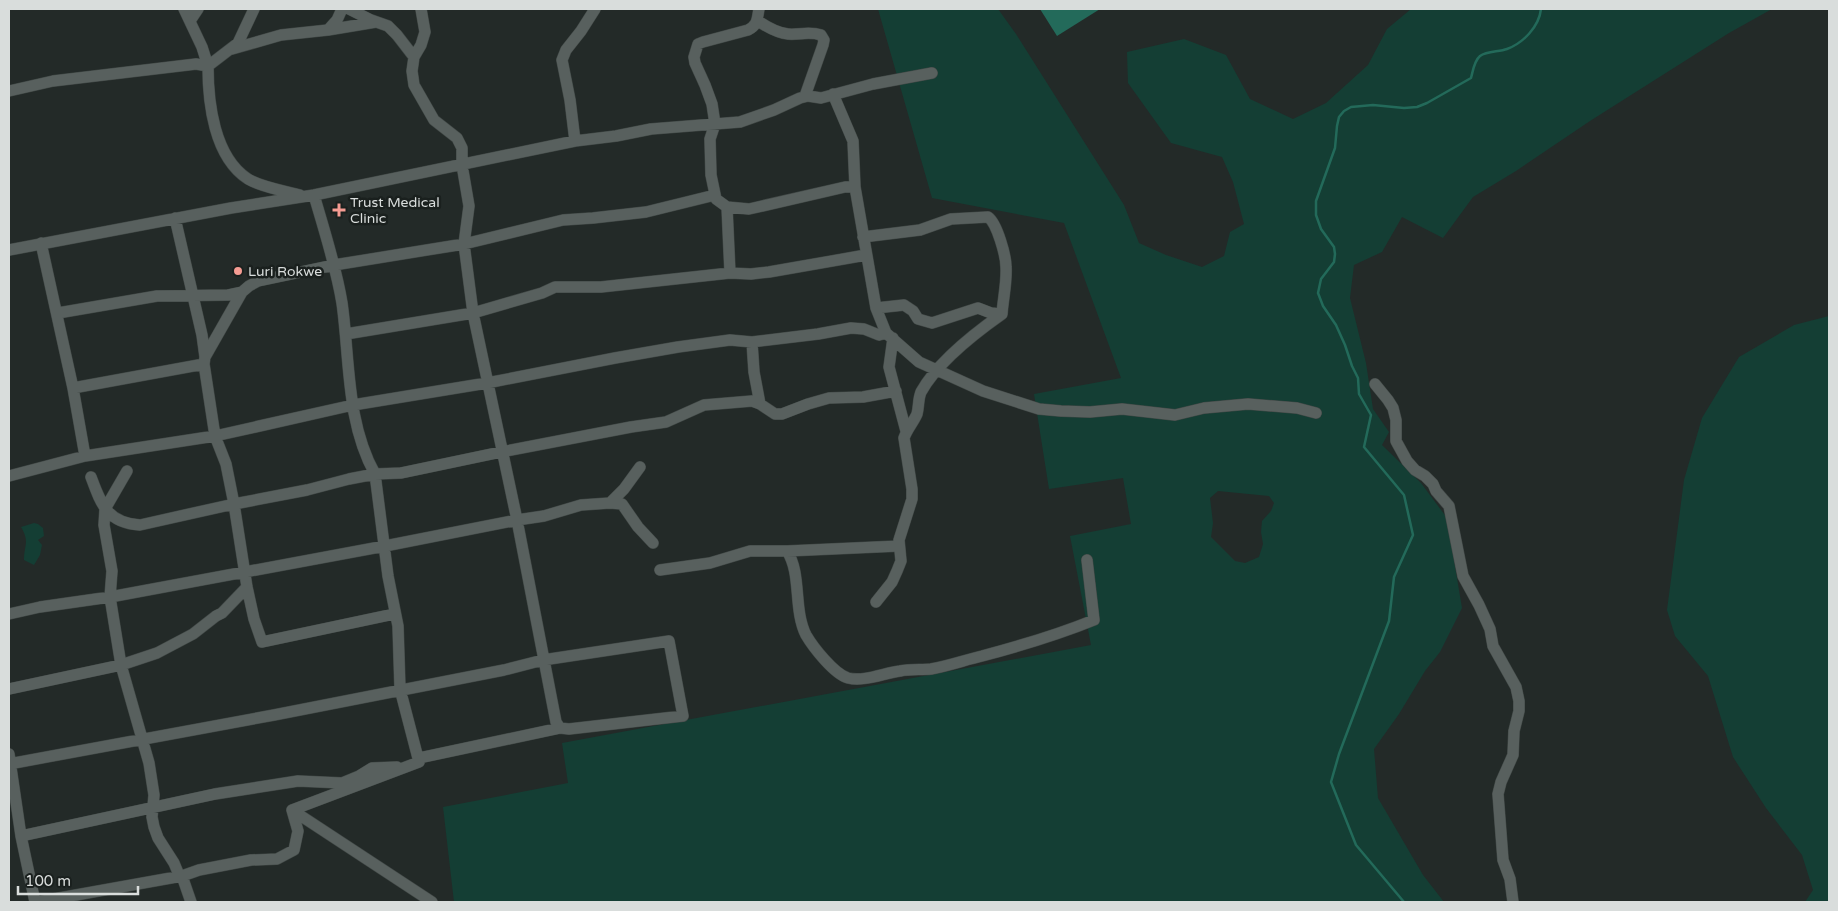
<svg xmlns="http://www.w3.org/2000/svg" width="1838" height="911" font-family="'Varela Round',sans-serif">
	<rect width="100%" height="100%" fill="#232a28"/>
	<!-- green -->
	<path fill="#143e34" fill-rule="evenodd" d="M878,9H998L1016,34L1124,205L1139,243L1166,255L1202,267L1224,256L1230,232L1244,224L1233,182L1222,157L1171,143L1128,83L1127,52L1184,39L1226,55L1250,99L1293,119L1326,103L1368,65L1387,29L1411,9H1772L1729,33L1590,121L1516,171L1473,197L1443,238L1402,217L1382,252L1354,265L1350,298L1366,363L1373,409L1389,432L1382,445L1421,483L1447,518L1462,608L1440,652L1425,671L1399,714L1374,749L1378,798L1423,875L1444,902H454L443,807L568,783L562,743L1091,645L1070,536L1131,524L1123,478L1049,489L1034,394L1121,378L1064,223L932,198ZM1218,491L1269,496L1274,503L1271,511L1262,521L1261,532L1263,544L1259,557L1245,563L1235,561L1211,537L1213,523L1210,498Z
		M1829,316V902H1805L1813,890L1802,855L1766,808L1733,757L1708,676L1675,636L1667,610L1684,480L1702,418L1739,357L1794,325Z
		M34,523L38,524L43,528L44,536L38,540L42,545L40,555L34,565L24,560C24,545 30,542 21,527Z"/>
	<!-- water -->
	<path fill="#236a5a" d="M1040,9H1100L1057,36Z"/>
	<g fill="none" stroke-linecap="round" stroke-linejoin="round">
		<!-- stream -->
		<path stroke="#236a5a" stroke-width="2.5" d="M1404,902L1356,845L1331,782L1339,754L1389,621L1394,577L1413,535L1404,495L1364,447L1371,415L1359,394L1358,378L1352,366L1345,345L1336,325L1323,306L1318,293L1321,279L1334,262L1335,254L1334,247L1321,229L1316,215V201L1335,148L1337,126L1339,117L1344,111L1351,107L1373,105L1404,108L1417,107L1427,103L1471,78C1473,71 1474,61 1480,56C1487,51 1499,52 1507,49C1523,43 1539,27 1541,9"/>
		<defs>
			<path id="minor" d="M184,9L202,47L208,66
				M254,9L238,43L208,66C208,103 214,157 248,179C261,187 285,191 300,195
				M349,9L371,20L388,26L397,35L414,57
				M190,21L198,9
				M758,21C767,27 777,33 788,34C800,35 809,31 821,35L824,40L823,45L805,96
				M328,30L376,22
				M232,49L281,35L328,30L337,20L342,9
				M9,91L53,81L196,64L208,66
				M833,94L853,141L855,187L876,308L886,333L919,362L983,391L1039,409L1061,411L1090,412L1122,409L1175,415L1204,408L1248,404L1297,408L1316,413
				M575,141L570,100L562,60L566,50L581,31L595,9
				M314,195C324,230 336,266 342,303C350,360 346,422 375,474L388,576L398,626L400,689L419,762L292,810L432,902
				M727,207L749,209L845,187H855
				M175,218L202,335L205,357
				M863,237L920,230L951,219L988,217C997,223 1006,256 1006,267C1007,282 1003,299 1002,314C975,333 937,363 921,392C918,399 919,407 917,414C913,423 907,429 904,438L912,489V499L899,540L901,561L897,571L892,582L876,602
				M41,243L73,388L204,364
				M9,250L231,208L314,195L575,141L616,136L651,129L740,122L774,110L800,98L808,96L821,98L873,84L932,73
				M730,273L727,207L716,199L711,175L710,139L715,124L712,104L705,85L695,63L694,57L698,44L703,42L748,30C758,25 757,19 759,9
				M242,292L205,357L204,364L215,436L226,464L234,504L247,587L254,619L262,642L394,614
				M876,308L904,305L913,311L918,319L932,323L978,308L991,313L1002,314
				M58,313L157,296L228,295L242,292L249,286L258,281L334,265L464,244L563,220L593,218L646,212L715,195
				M346,334L473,313L542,293L555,287H601L730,273L751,274L769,272L866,255
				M893,338L889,367L906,431
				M752,342L754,372L760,404L775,414H782L808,404L829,398L863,397L896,391
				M1375,384L1388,400L1393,408L1396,420V441L1407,461L1415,470L1425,476L1433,484L1436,491L1449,506L1463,576L1479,605L1490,629L1493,646L1516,687L1519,701V711L1514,731L1513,755L1501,782L1498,794L1503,860L1510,879L1513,902
				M73,388L85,456
				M127,471L105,509L104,525L112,571L110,597L121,665L149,763L154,795L152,817L154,827L158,838L174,863L179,875L182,876L191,902
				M9,476L85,456L215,436L353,405L487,383L615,358L678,347L730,340L752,342L818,334L851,328L864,329L879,335L886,333
				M91,477C101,504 107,523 140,525L234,504L307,490L349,479L375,474L401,473L501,452L631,427L666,422L704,405L752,401L760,404
				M610,503L624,489L640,467
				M787,551L899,546
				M660,570L710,563L750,551H787C802,574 793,609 806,635C813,647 834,674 848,678C864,682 884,673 900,671C910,669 921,670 931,669C948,666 965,660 982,656C1020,646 1057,635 1094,620L1087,560
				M9,614L40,607L110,597L385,546L517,520L544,516L581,505L610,503L622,504L638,527L653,543
				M9,689L121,665L157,653L193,634L216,616L222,613L247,587
				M9,754L21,836L35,902
				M419,758L560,728
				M9,764L274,715L504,670L543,660L669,641L683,716L569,729L560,728L556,722L517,520L473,313L464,244L469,206L462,165V148L457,138L434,120L414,85L412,71L414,57L421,45L425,32L421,9
				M21,836L215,794L298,781L342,783L359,776L372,768L397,767
				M37,902L182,876L199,870L251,860L277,859L294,850L298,831L292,810"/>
		</defs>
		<!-- minor casing -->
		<use href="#minor" stroke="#414846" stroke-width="12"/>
		<!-- minor -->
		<use href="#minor" stroke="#58605e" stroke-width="11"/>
	</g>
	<!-- markers -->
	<g fill="#f59c93" stroke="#1a201e" stroke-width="2">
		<path d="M336.5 202.5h5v5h5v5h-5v5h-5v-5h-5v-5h5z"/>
		<circle cx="238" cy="271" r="5"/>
	</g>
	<g text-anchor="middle" stroke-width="5" stroke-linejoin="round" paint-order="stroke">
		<!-- poi labels -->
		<g font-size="14" fill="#d9dddc" stroke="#1a201e" text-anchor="start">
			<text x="350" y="207">Trust Medical<tspan x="350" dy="16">Clinic</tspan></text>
			<text x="248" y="276">Luri Rokwe</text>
		</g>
	</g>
	<!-- border -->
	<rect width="1838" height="911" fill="none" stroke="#d9dddc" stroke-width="20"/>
	<!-- scale -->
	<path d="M18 886v8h120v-8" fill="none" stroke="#d9dddc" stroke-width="2.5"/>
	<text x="25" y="886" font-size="15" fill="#d9dddc" stroke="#1a201e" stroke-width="4" paint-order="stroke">100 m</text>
</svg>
